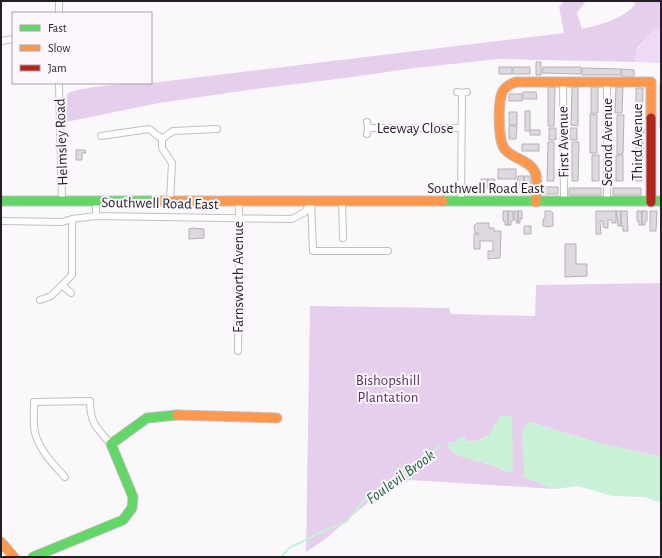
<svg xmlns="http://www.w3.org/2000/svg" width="662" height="558" font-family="'Alegreya Sans',sans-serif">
	<rect width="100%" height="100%" fill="#fbf8fc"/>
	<!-- green -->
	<path fill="#efdaf5" d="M661,27V63L635,62L637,49L654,30Z"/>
	<!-- forest -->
	<path fill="#e6cfed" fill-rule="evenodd" d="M564,1H586L577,13L582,29C602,24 621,20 636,4L632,1H659L661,2V27L654,30L637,48L635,62L498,59L415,68L345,78L255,89L159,103L66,122L67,109V94C78,86 135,83 151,83L564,33L559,7Z
		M661,283V457L599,443L529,422L524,477L555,489L410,480L379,493L324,540L306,552L310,306L449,308L451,314L535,316L536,285ZM495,424L509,473L495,466L456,455L448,443L456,442L464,437L467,442L479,440L490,435Z"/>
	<!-- water -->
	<path fill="#c8f1d7" d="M500,416H512L513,470L509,473L495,466L456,455L448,447V443L456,442L458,438L464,437L468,442C492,439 488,435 500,416Z
		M529,422L599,443L661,457V503L645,497L612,496L578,486L555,489L524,477L522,430Z"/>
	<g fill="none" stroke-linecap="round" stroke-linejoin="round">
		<!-- stream -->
		<path stroke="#c8f1d7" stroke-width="2" d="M281,557L289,548L328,529L345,523L366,498L375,497L385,484L403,471L418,465L440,446"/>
	</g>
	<!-- building -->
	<path fill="#ddd9de" stroke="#b5b2b6" d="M536,62H541V75H536Z
		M499,67H512V74H499Z
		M513,67H530V74H513Z
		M543,67H581V74L542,73Z
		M582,68L621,69V75H582Z
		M622,69L634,70V77H622Z
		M660,84H661V128H660Z
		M548,87H555L554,126H548Z
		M572,87H578V126L571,125Z
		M591,87H598V113H591Z
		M616,87H623L622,113H615Z
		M636,88H643L642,126H636Z
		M523,92H536L537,99H523Z
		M509,94H522V101H509Z
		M525,111H530V131H525Z
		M509,112H517V125H509Z
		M590,114L597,115V153H590Z
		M617,115H624L623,154H617Z
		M509,126H517L516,139H509Z
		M549,128H556V140H549Z
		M570,128H577V140H570Z
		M637,128H644L643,140H637Z
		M530,130H540V135H530Z
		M548,142H554V181H547Z
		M572,142H579L578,181H572Z
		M636,142H643L642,181H636Z
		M522,144H539V151H522Z
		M76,150H85L86,153H82V160H76Z
		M592,155H599V181H592Z
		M616,155H623V181H616Z
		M498,169H516V179H498Z
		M518,176H524V185H517Z
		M524,176H531V185H524Z
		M481,179H488V188H481Z
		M488,179H495L494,188H488Z
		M541,187H558V194H541Z
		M569,188H601V195H569Z
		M613,188H641V195H613Z
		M503,211H508V225H505V221H503Z
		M508,211H513V221H511V225H508Z
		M514,211H518V223H516V220H514Z
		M518,211H522V219H520V223H518Z
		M545,211H551L553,213V226H550V227L543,226V219H545Z
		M596,211H616V223H612V220H608V228H605V227H603V221H600L601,234H596Z
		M616,211H621V226H618Z
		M621,211H627L628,231H623V226H621Z
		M637,211H642V225H639V221H637Z
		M642,211H647V221H645V225H642Z
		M650,211H657L656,231H650Z
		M477,223H489V228H494V231H501L500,258L488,259V251H493V241H480V249H474V234H479V233H475L474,226Z
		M524,226H531V234H524Z
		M192,228L204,229V238L189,239V229Z
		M565,244H576V264H587V276L565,277Z"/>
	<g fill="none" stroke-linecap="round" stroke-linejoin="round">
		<defs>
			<path id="street" d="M59,13V1
				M1,41L13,39
				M563,82L564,202
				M607,82V202
				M59,83L62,201
				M457,92L462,93L467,92
				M367,122L368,128L367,134
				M368,128H461
				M101,136L149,129L162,139L173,131L217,129
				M162,139V148L172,163L170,201
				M96,201V216
				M461,201L462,93
				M311,202L313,251H388
				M342,202L343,238
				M1,221L62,222L72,219L96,216L292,219L305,212L311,202
				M62,285L71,293
				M40,300L51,296L72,275V219
				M238,351L239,202
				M65,477C53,464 40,451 35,433C33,424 34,412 34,402L90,401C90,423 97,429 111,444"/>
			<path id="fast" d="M1,201H155
				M443,201H661
				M33,557L123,520L132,508L133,497L111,444L147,418L177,415"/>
			<path id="slow" d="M155,201H443
				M536,202C536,192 539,181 535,172C529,159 511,159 504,148C498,139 498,103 502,93C504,87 510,84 516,82H651V118
				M177,415L277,418
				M1,542L14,557"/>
			<path id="jam" d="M651,118V202"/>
		</defs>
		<!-- street casing -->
		<use href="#street" stroke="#c2bfc3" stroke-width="8"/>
		<!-- fast casing -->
		<use href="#fast" stroke="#c2bfc3" stroke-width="11"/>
		<!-- slow casing -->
		<use href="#slow" stroke="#c2bfc3" stroke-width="11"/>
		<!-- jam casing -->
		<use href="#jam" stroke="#c2bfc3" stroke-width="11"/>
		<!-- street -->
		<use href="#street" stroke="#fefeff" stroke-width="6"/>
		<!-- fast -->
		<use href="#fast" stroke="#63d668" stroke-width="9"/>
		<!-- slow -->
		<use href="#slow" stroke="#ff974d" stroke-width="9"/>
		<!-- jam -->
		<use href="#jam" stroke="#b3261e" stroke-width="9"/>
	</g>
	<g text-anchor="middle" stroke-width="4" stroke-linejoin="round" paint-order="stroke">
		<!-- street labels -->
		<g font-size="15" fill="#231f25" stroke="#fcf7fd">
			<text x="415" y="133">Leeway Close</text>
			<text transform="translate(61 142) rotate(-92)" y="5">Helmsley Road</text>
			<text transform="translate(563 142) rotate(-91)" y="5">First Avenue</text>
			<text transform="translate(607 142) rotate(-90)" y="5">Second Avenue</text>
			<text transform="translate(637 142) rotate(-90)" y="5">Third Avenue</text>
			<text x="486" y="193">Southwell Road East</text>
			<text transform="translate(160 203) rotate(1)" y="5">Southwell Road East</text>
			<text transform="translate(238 277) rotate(-90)" y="5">Farnsworth Avenue</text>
		</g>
		<!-- park labels -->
		<g font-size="15" fill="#5e2f6b" stroke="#fcf7fd">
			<text x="388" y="385">Bishopshill<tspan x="388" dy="17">Plantation</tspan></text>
		</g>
		<!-- water labels -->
		<g font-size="16" font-style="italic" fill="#226340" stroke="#fcf7fd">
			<text transform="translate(400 476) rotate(-36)" y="6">Foulevil Brook</text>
		</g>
	</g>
	<!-- border -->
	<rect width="662" height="558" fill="none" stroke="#231f25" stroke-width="4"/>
	<!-- legend -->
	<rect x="12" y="12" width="140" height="72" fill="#fcf7fd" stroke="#a5a1a7"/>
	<rect x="20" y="25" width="20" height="6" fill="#63d668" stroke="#a5a1a7"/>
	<text x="48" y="32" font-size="12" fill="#231f25">Fast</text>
	<rect x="20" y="45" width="20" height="6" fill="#ff974d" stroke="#a5a1a7"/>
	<text x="48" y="52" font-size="12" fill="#231f25">Slow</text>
	<rect x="20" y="65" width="20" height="6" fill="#b3261e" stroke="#a5a1a7"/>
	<text x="48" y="72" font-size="12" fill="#231f25">Jam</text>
</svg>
